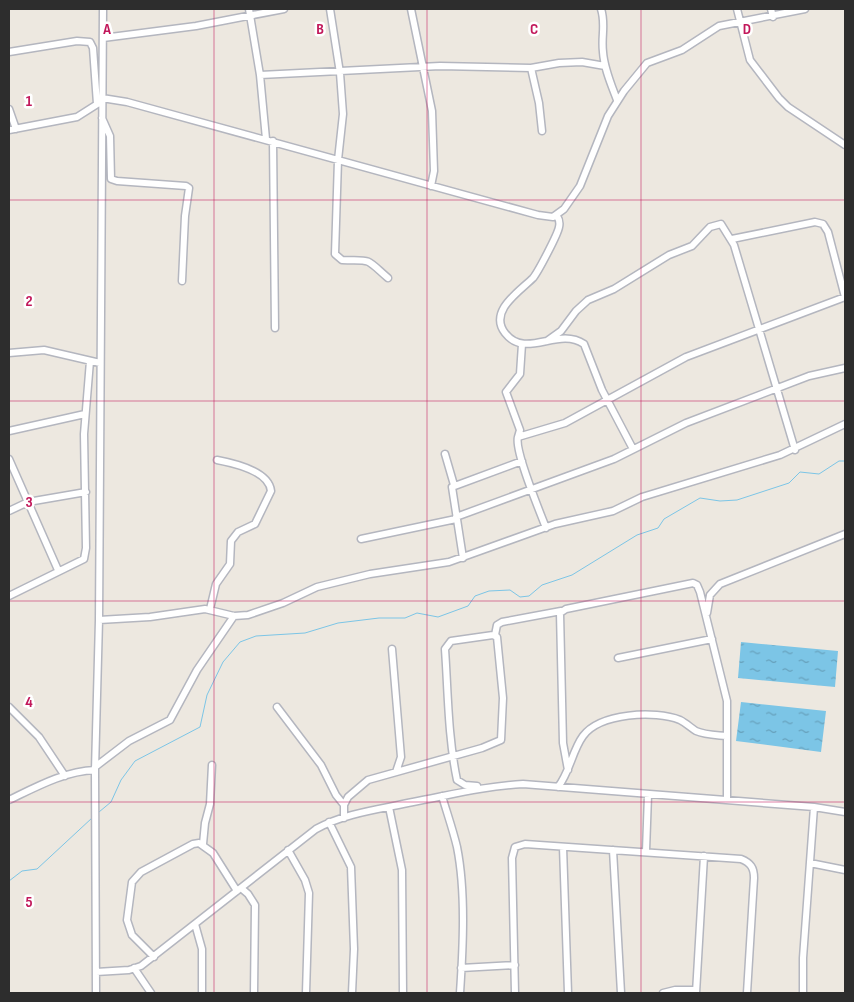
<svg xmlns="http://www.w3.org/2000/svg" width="854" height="1002" font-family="'Sofia Sans Condensed',sans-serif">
	<defs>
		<pattern id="water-ripples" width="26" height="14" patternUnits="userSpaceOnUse" patternTransform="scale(1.25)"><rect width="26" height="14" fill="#7cc5e6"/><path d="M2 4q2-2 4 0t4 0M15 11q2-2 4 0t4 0" fill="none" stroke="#66a0bb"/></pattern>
	</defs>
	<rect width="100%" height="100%" fill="#ede8e0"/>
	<!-- water -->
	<path fill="url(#water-ripples)" d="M741,642L838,651L835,687L738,678Z
		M741,702L826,711L821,752L736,741Z"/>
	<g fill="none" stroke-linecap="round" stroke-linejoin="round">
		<!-- stream -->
		<path stroke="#7cc5e6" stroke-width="1" d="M99,812L111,802L121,780L135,761L200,727L207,695L223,662L240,642L256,636L305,633L338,623L379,618H405L417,613L438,617L468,606L475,596L489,591L510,590L520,597L529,596L542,585L572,575L637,535L658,528L664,519L700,498L720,501L737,500L789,483L800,472L819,474L839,461H845
			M9,881L22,871L37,869L92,818"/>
		<defs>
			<path id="minor" d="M249,9L260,75L266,139
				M330,9L340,73L343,114L338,160L335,254L342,260C373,261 364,257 388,278
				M411,9L432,111L434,171L431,186
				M601,9C606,24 601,36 603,52C604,68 611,84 617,100
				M737,9L750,60L779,98L788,107L845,145
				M771,9L773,17
				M103,38L196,26L284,9
				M9,52L77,41L90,42L93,48L97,104
				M531,68L539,103L542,131
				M260,75L440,66L531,68L559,63L582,62L605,66
				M102,98L127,102L538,215L553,217L564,209L580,186L608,116L624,91L647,63L682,50L719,26L805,9
				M9,109L16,129
				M102,118L110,136L111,179L117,181L186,186L189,188L185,216L182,281
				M9,130L77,117L99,103
				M273,141L275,328
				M557,216C559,219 560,223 559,227C558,234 538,272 533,278C520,291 488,311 505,333C526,360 558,326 584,344L602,390L633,449
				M732,239L815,222L823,224L828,232L845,297
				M547,341L561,331L576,311L588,300L614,289L669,255L692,246L710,227L721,224L734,245L795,450
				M9,353L44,350L100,363
				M9,431L85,414
				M518,437L520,430L506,392L520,374L522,344
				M445,454L454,485
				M9,459L58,570
				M9,511L28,502L86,492
				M456,517L614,459L686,423L809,376L845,368
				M546,528C540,512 514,450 518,437L565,423L686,357L845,297
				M361,539L456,519
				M463,558L452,487L522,461
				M9,596L84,559L86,548L84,434L90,361
				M210,609L216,584L230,564L231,541L238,532L255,524L271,491C269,471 233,463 217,460
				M707,613L710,595L720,584L845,534
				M99,620L150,617L205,609L234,616L248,615L283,603L317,587L370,574L449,562L555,524L613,511L642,497L780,455L845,424
				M495,635L497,625L502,622L561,611
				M392,649L401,757L396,772
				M618,658L712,639
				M9,707L39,737L65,776
				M277,707L321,765L336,795L344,805
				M95,767L129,741L170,720L197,670L234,616
				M568,770L563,743L560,613L566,609L693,583L697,585L700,592L727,701V800
				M558,787C570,772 572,751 583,736C600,713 655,710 680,720C686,723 691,728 696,731C705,735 717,735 726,736
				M442,796C447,813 453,830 457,847C466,892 463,948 460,993
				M9,800C36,787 65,771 95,770
				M389,807L402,870L403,993
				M344,818V805L348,797L368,780L482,748L501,740L503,698L497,637L493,635L451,641L445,649C448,692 448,737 457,780L465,785L477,786
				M329,822L351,867L354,949L352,993
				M203,844L205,823L210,804L212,765
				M563,847L568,993
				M288,850L305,880L309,893L306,993
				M613,850L621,993
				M646,851L648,795
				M810,863L845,870
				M241,888L248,894L255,905L254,993
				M195,924L202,949V993
				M154,957L132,935L127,920L132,882L141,872L193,844L199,843L213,853L237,891
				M134,968L151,993
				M461,968L515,965
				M96,972L129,970L141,966L316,829C345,813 381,809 413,802C450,795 485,786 523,784L814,807L845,812
				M96,993L95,770L99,620L103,9
				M515,993L512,858L515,847L525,844L741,859C751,863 754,868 754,878L747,993
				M663,993L675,990H696
				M696,993L704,856
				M803,993V958L814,807"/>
		</defs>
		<!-- minor casing -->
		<use href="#minor" stroke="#b4b6bf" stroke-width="9"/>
		<!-- minor -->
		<use href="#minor" stroke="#fff" stroke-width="6"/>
	</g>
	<!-- grid -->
	<path fill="none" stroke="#c2185b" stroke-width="1" stroke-opacity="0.55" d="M214,9V993M427,9V993M641,9V993M9,200H845M9,401H845M9,601H845M9,802H845"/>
	<g font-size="16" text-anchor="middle" font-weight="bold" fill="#c2185b" stroke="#fff" stroke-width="5" stroke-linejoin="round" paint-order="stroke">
		<text x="107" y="34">A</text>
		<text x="320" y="34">B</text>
		<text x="534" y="34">C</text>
		<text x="747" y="34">D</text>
		<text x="29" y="106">1</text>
		<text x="29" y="306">2</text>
		<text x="29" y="507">3</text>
		<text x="29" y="707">4</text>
		<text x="29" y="907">5</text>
	</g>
	<!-- border -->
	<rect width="854" height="1002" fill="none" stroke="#2d2d2d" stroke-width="20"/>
</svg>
